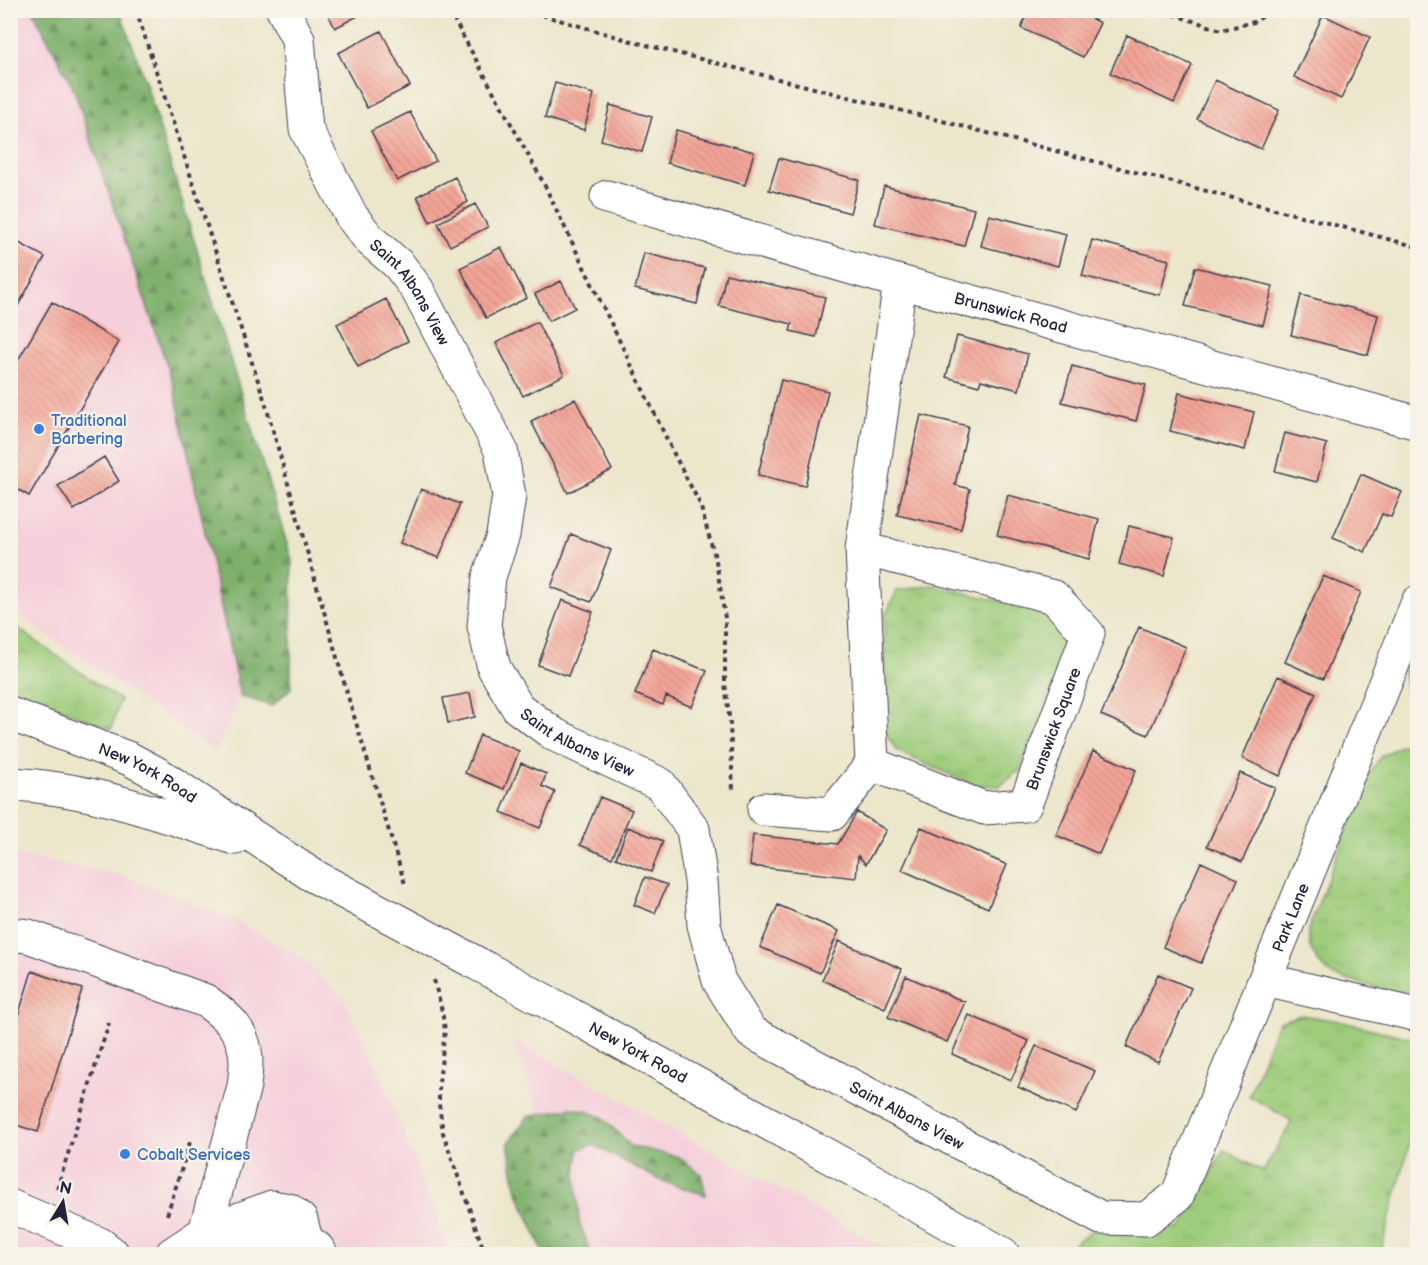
<svg xmlns="http://www.w3.org/2000/svg" width="1428" height="1265" font-family="'Balsamiq Sans',sans-serif">
	<defs>
		<pattern id="grass-tufts" width="24" height="20" patternUnits="userSpaceOnUse" patternTransform="scale(1.5)"><rect width="24" height="20" fill="#9ecc7a"/><path d="M3 7l-1-3M5 7V3M7 7l1-3M15 17l-1-3M17 17v-4M19 17l1-3" fill="none" stroke="#88af6a"/></pattern>
		<pattern id="forest-firs" width="22" height="20" patternUnits="userSpaceOnUse" patternTransform="scale(1.5)"><rect width="22" height="20" fill="#7eb06a"/><path d="M5 1l3.5 6h-7zM16 11l3.5 6h-7z" fill="#678f58"/></pattern>
		<pattern id="building-back-hatch" width="6" height="6" patternUnits="userSpaceOnUse" patternTransform="scale(1.5)"><rect width="6" height="6" fill="#f3a496"/><path d="M-1 5l2 2M0 0l6 6M5-1l2 2" fill="none" stroke="#d08d82"/></pattern>
	</defs>
	<rect width="100%" height="100%" fill="#f7f3e8"/>
	<filter id="ink" filterUnits="userSpaceOnUse"><feTurbulence type="fractalNoise" baseFrequency=".0167" numOctaves="2"/><feDisplacementMap in="SourceGraphic" scale="12" xChannelSelector="R" yChannelSelector="G"/><feConvolveMatrix kernelMatrix="1 2 1 2 8 2 1 2 1" color-interpolation-filters="sRGB"/></filter>
	<filter id="wash" filterUnits="userSpaceOnUse"><feTurbulence type="fractalNoise" baseFrequency=".008" numOctaves="4" result="noise"/><feDisplacementMap in="SourceGraphic" scale="24" xChannelSelector="R" yChannelSelector="G"/><feGaussianBlur stdDeviation="1.35" result="paint"/><feColorMatrix in="noise" values="0 0 0 0 0 0 0 0 0 0 0 0 0 0 0 0 0 1.4 0 .05"/><feComposite in="paint" operator="in"/></filter>
	<g filter="url(#wash)">
		<rect width="100%" height="100%" fill="#ece6cb"/>
		<!-- built -->
		<path fill="#f5cfda" d="M33,10L74,90L173,383L240,696L216,752L11,609L10,11Z
			M10,855H18L126,876L234,920L305,960L344,1000L384,1082L451,1254H11Z
			M512,1039L895,1254H591Z"/>
		<!-- grass -->
		<path fill="url(#grass-tufts)" stroke="#60775a" stroke-width="1.5" d="M932,585L1041,611L1062,631L1064,657L1020,770L1000,786L973,785L897,751L883,729L884,618L897,591Z
			M10,623L120,700L111,729L11,689Z
			M1417,629V701L1406,690L1403,663Z
			M1402,745L1417,747V986L1413,989L1396,993L1333,976L1318,962L1310,947L1308,930L1367,778L1381,756Z
			M1301,1015L1338,1021L1414,1039L1417,1042V1116L1380,1254H1061L1093,1229L1147,1226L1180,1229L1224,1150L1263,1172L1292,1121L1249,1096L1272,1036L1279,1022Z"/>
		<!-- forest -->
		<path fill="url(#forest-firs)" stroke="#506952" stroke-width="1.5" d="M33,11H120L146,84L292,560L291,688L272,706L240,696L173,383L74,90Z
			M572,1108L586,1111L602,1117L631,1146L679,1157L701,1174L706,1195L664,1182L593,1145L579,1149L576,1174L579,1222L591,1254H544L516,1188L508,1143L528,1116Z"/>
		<g id="blocks">
			<!-- building -->
			<path fill="url(#building-back-hatch)" d="M326,10H369L335,28Z
				M1029,10H1074L1100,23L1083,57L1021,28Z
				M1323,15L1370,37L1341,99L1294,77Z
				M381,31L410,86L367,108L338,53Z
				M1127,35L1192,65L1174,103L1110,73Z
				M1215,80L1279,110L1261,149L1197,119Z
				M555,83L594,94L584,130L545,118Z
				M610,105L652,117L642,152L601,140Z
				M410,112L436,161L397,181L371,131Z
				M676,130L754,152L745,185L667,163Z
				M779,158L859,180L850,213L769,190Z
				M455,177L468,202L430,222L417,196Z
				M884,186L974,209L964,246L875,224Z
				M475,204L488,227L450,246L438,223Z
				M989,215L1066,234L1058,266L981,246Z
				M10,238L45,257L10,320Z
				M1092,240L1169,260L1160,295L1082,276Z
				M501,247L527,298L486,318L460,268Z
				M644,253L705,268L697,304L635,289Z
				M1195,267L1273,286L1263,325L1185,306Z
				M726,274L825,297L816,337L790,331L792,324L719,306Z
				M561,281L575,308L549,321L535,294Z
				M1301,295L1378,315L1368,355L1291,335Z
				M386,299L408,341L358,367L337,324Z
				M52,302L119,342L29,496L10,485V374Z
				M537,322L564,375L523,396L496,343Z
				M957,336L1028,354L1019,390L981,380L979,386L946,377Z
				M1072,366L1146,385L1136,421L1062,402Z
				M781,380L828,391L805,486L758,475Z
				M1179,393L1254,412L1245,450L1170,431Z
				M575,399L612,470L568,493L531,421Z
				M921,415L968,426L955,485L970,489L961,529L897,515Z
				M1285,433L1327,444L1317,482L1275,471Z
				M104,457L119,481L74,510L58,486Z
				M1361,474L1402,492L1391,517L1382,514L1365,552L1333,538Z
				M421,489L460,504L439,558L400,543Z
				M1008,495L1099,519L1089,559L997,535Z
				M1129,526L1174,537L1164,576L1119,564Z
				M571,534L611,550L591,602L551,587Z
				M1323,576L1361,592L1323,679L1285,662Z
				M562,600L593,612L568,676L538,665Z
				M1139,627L1186,647L1148,735L1101,715Z
				M653,649L707,671L692,707L666,696L663,705L635,694Z
				M1278,676L1316,693L1280,776L1242,758Z
				M470,693L475,717L448,723L443,698Z
				M480,735L519,751L504,789L465,773Z
				M1093,751L1136,770L1099,854L1056,835Z
				M521,763L546,774L542,786L555,792L540,828L501,812Z
				M1240,773L1275,788L1242,862L1207,846Z
				M600,797L632,810L612,858L580,845Z
				M857,812L886,830L866,864L858,856L856,878L750,866L753,835L838,844Z
				M628,827L663,841L651,872L616,858Z
				M921,827L1007,865L988,908L902,870Z
				M1201,862L1238,879L1201,963L1163,947Z
				M645,877L667,885L655,913L634,905Z
				M778,905L839,931L820,973L760,947Z
				M839,941L902,969L885,1008L822,980Z
				M32,971L82,989L38,1132L10,1123V1042Z
				M1158,974L1191,988L1158,1062L1126,1047Z
				M906,976L965,1002L947,1042L888,1017Z
				M969,1015L1029,1041L1011,1080L952,1054Z
				M1036,1046L1095,1071L1076,1113L1018,1087Z"/>
		</g>
	</g>
	<g filter="url(#ink)">
		<use href="#blocks" fill-opacity="0" stroke="#403f51" stroke-width="1.5"/>
		<g fill="none" stroke-linecap="round" stroke-linejoin="round">
			<defs>
				<g id="minor">
					<path id="s1" d="M283,10L298,39L306,129L352,217L370,240L399,265L417,289L501,450L509,496L503,535L489,577L484,626L494,668L518,708L555,735L660,784L693,829L701,881L704,925L719,981L751,1032L1101,1218L1146,1219L1177,1196L1418,602"/>
					<path id="s2" d="M607,197L900,282L1418,423"/>
					<path id="s3" d="M862,549L872,764L984,808L1025,805L1088,634L1054,597L862,549L900,282"/>
					<path d="M764,809L832,814L872,764"/>
					<path d="M10,934L28,936L206,1001C228,1017 246,1032 246,1062C246,1070 245,1078 244,1086L205,1232"/>
					<path d="M1265,980L1418,1015"/>
					<path d="M10,1206L100,1244L113,1254"/>
					<path d="M172,1254L205,1232L272,1207L289,1210L301,1220L306,1240"/>
					<path d="M225,1254L234,1249L274,1240H306L317,1248L321,1254"/>
				</g>
				<g id="major">
					<path id="s4" d="M10,714L130,759L158,774L312,875"/>
					<path d="M10,784C86,787 163,815 235,838"/>
					<path id="s5" d="M478,964L859,1173L1003,1254"/>
				</g>
			</defs>
			<!-- minor casing -->
			<use href="#minor" stroke="#403f51" stroke-width="35"/>
			<!-- major casing -->
			<use href="#major" stroke="#403f51" stroke-width="35"/>
			<!-- path -->
			<path stroke="#403f51" stroke-width="4" stroke-dasharray="4.5 4.5" stroke-linecap="butt" d="M136,10L265,402L347,693L405,884
				M452,10V16L543,182L674,454L700,504L716,561L725,618V683L730,724L733,791
				M525,10L638,43L946,122L1418,247
				M1165,10L1175,15L1221,30L1254,22L1273,10
				M434,980L442,1011L445,1030L439,1083V1104L443,1133L485,1254
				M57,1189L109,1023
				M167,1215L191,1139"/>
			<!-- minor -->
			<use href="#minor" stroke="#fff" stroke-width="33"/>
			<!-- major -->
			<use href="#major" stroke="#fff" stroke-width="33"/>
			<defs>
				<path id="major-bridge" d="M312,875L478,964"/>
			</defs>
			<!-- major-bridge casing -->
			<use href="#major-bridge" stroke="#403f51" stroke-width="35" stroke-linecap="butt"/>
			<!-- major-bridge -->
			<use href="#major-bridge" stroke="#fff" stroke-width="33"/>
		</g>
	</g>
	<!-- markers -->
	<g fill="#3f7fe0" stroke="#f7f3e8" stroke-width="2">
		<circle cx="39" cy="429" r="6"/>
		<circle cx="125" cy="1154" r="6"/>
	</g>
	<g text-anchor="middle" stroke-width="4.5" stroke-linejoin="round" paint-order="stroke">
		<!-- street labels -->
		<g font-size="16" fill="#22223b" stroke="#f7f3e8">
			<text dy="6" stroke="none"><textPath href="#s1" startOffset="318">Saint Albans View</textPath></text>
			<text dy="6" stroke="none"><textPath href="#s2" startOffset="420">Brunswick Road</textPath></text>
			<text dy="6" stroke="none"><textPath href="#s3" startOffset="458">Brunswick Square</textPath></text>
			<text dy="6" stroke="none"><textPath href="#s1" startOffset="840">Saint Albans View</textPath></text>
			<text dy="6" stroke="none"><textPath href="#s4" startOffset="150">New York Road</textPath></text>
			<text dy="6" stroke="none"><textPath href="#s1" startOffset="1984">Park Lane</textPath></text>
			<text dy="6" stroke="none"><textPath href="#s5" startOffset="183">New York Road</textPath></text>
			<text dy="6" stroke="none"><textPath href="#s1" startOffset="1380">Saint Albans View</textPath></text>
		</g>
		<!-- shop labels -->
		<g font-size="16" fill="#366cbe" stroke="#f7f3e8" text-anchor="start">
			<text x="51" y="426">Traditional<tspan x="51" dy="18">Barbering</tspan></text>
			<text x="137" y="1160">Cobalt Services</text>
		</g>
	</g>
	<!-- margin -->
	<rect width="1428" height="1265" fill="none" stroke="#f7f3e8" stroke-width="36"/>
	<!-- north arrow -->
	<g transform="translate(63 1202) rotate(11)" stroke="#f7f3e8" stroke-width="4.5" paint-order="stroke">
	<path d="M0-4.5L10 22L0 15L-10 22Z" fill="#22223b"/>
	<text y="-9" font-size="16" font-weight="bold" text-anchor="middle" fill="#22223b">N</text>
	</g>
</svg>
